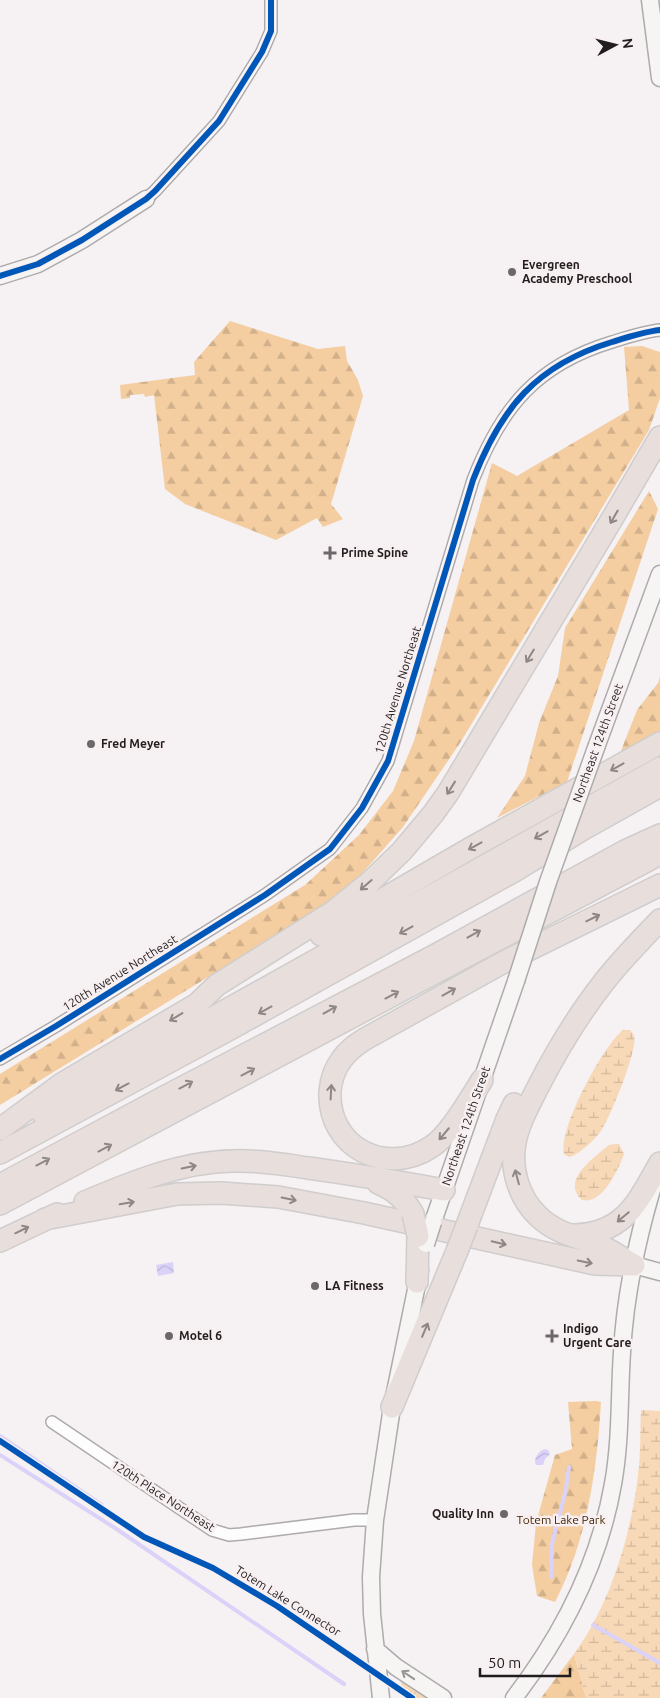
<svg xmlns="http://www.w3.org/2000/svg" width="660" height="1698" font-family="Ubuntu,sans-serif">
	<defs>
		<pattern id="grass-tufts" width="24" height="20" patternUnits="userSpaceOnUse" patternTransform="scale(1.25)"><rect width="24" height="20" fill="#f7d8b7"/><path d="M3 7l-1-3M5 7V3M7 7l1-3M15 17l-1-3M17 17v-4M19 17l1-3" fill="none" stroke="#d3b99d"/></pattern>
		<pattern id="forest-firs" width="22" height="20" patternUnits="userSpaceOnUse" patternTransform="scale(1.25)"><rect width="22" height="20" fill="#f4cda1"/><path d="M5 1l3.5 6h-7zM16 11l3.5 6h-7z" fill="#d1b08a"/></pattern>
		<pattern id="wetland-marsh" width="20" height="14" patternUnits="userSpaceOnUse" patternTransform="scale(1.25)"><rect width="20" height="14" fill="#f7d8b7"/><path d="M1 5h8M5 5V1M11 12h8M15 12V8" fill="none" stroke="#d3b99d"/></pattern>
		<pattern id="water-waves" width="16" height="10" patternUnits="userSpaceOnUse" patternTransform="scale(1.25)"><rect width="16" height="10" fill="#dad2f9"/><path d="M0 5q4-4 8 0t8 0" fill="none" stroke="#bbb4d5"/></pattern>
	</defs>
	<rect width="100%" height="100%" fill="#f6f1f2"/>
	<!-- grass -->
	<path fill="url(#grass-tufts)" d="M400,1675L431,1698H403Z"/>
	<!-- forest -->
	<path fill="url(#forest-firs)" d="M230,321L318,349L345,346L347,361L358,380L363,396L331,504L343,519L323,527L317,518L276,540L185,504L165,489L154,395L145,397L144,394L130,395V398L121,399L120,385L195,375L194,362Z
		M642,346L660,352V398L649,430L460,743L403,827L358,878L322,907L0,1105V1074L305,885L359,835L393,791L414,741L492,463L517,476L629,410L624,347Z
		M649,491L658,509L567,782L497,818L525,776L539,723L558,676L565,628Z
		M660,677V733L619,756L637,710L658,683Z
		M596,1401L601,1402C597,1471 587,1540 555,1602L537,1596L532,1565L536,1523L555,1455L572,1449L568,1402Z
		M574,1654L586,1698H541Z"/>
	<!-- wetland -->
	<path fill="url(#wetland-marsh)" d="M623,1030H630C631,1032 634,1034 634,1036C638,1050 610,1118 601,1131C595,1139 579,1155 569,1157L564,1154C558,1129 603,1046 623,1030Z
		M615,1144H619L624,1154C619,1168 606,1196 590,1200C588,1201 585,1200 582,1200C560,1180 595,1157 609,1145Z
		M641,1410L660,1411V1698H586L574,1654C610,1605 631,1535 638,1475C641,1453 640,1431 641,1410Z"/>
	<!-- water -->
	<path fill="url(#water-waves)" d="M173,1262L174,1273L158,1276L156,1265Z
		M544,1449L548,1450L550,1454L545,1459L543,1465H536C533,1459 538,1452 544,1449Z"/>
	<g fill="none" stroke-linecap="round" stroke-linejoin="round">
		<!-- stream -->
		<path stroke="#dad2f9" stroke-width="4" d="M0,1436L102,1505
			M0,1455L115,1528L344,1684
			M551,1577L552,1544L566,1489L569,1467
			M593,1625L660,1663"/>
		<defs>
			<path id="street" d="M146,199L155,191L219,121L262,52L271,31V0
				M0,1059L56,1026L265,895L330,849L362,808L388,761L473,480C501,408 536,365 612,342C628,337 643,332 660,330
				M52,1422L212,1530L229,1535L241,1534L354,1520H375"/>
			<path id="secondary" d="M650,0L660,78
				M0,276L38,264L82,240L146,199
				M597,745L660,574
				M433,1222L516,981
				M634,1265L660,1272
				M375,1649L396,1667L443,1698
				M381,1698L372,1614L371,1577L375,1520L392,1407L420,1270
				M514,1698C563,1634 599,1564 613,1484C621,1440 619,1397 622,1352C625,1296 637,1240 653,1186"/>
			<path id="highway" d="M321,935L471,848L660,743
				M482,1080C470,1099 449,1136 431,1147C386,1177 327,1147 330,1091C331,1080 335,1068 342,1059C348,1050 356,1045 365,1039L502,963L660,885
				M42,1113L660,768
				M0,1129L63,1083L197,1004L217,985L333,912L370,882L402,851L433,814L448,793L612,519L660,437
				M0,1153L230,1029L516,870L585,828L660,786
				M378,1183C394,1190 404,1198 413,1214
				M0,1185L166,1096L432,957L625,851L660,835
				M85,1202C132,1182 181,1162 232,1161C257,1160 283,1164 308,1168C353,1174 399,1182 444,1190
				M0,1204L440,970L660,854
				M45,1219L177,1194L221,1193L278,1197L364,1213L595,1264L634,1265
				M467,1225L507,1119L514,1104
				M574,1235C625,1234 638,1201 660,1163
				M0,1241L57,1214
				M632,1264C621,1258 610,1249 599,1245C577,1237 555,1233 538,1216C519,1198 510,1169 515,1143C518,1124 529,1105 538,1087C557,1050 578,1015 604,982C621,960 641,940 660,920
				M417,1282L418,1236
				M392,1407L457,1251"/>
		</defs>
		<!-- street casing -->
		<use href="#street" stroke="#aeabac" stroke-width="14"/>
		<!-- secondary casing -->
		<use href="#secondary" stroke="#aeabac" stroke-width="19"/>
		<!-- highway casing -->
		<use href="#highway" stroke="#cfcdcd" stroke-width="24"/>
		<!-- street -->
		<use href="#street" stroke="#fefdfd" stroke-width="11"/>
		<!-- secondary -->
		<use href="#secondary" stroke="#f7f4f4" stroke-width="16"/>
		<!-- highway -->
		<use href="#highway" stroke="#e8dedc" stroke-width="21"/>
		<defs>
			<path id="secondary-bridge" d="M516,981L548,882L597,745
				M426,1244L433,1222"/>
			<path id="highway-bridge" d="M413,1214L418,1236
				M457,1251L467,1225"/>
		</defs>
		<!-- secondary-bridge casing -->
		<use href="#secondary-bridge" stroke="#aeabac" stroke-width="19" stroke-linecap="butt"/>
		<!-- highway-bridge casing -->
		<use href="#highway-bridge" stroke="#cfcdcd" stroke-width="24" stroke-linecap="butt"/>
		<!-- secondary-bridge -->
		<use href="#secondary-bridge" stroke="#f7f4f4" stroke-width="16"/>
		<!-- highway-bridge -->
		<use href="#highway-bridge" stroke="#e8dedc" stroke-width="21"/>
		<defs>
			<path id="cycleway" d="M0,276L38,264L82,240L146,199L155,191L219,121L262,52L271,31V0
				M0,1059L56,1026L265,895L330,849L362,808L388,761L473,480C501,408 536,365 612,342C628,337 643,332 660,330
				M0,1441L144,1537L213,1568L277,1606L412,1698"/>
		</defs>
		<!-- cycleway casing -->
		<use href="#cycleway" stroke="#f8eff1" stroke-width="9"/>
		<!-- cycleway -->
		<use href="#cycleway" stroke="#0057b8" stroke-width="6"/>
	</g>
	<!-- one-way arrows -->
	<defs><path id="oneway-shaft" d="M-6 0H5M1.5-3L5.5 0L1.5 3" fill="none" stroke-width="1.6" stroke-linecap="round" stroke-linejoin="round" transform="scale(1.25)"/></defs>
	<g stroke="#8e8786">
		<use href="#oneway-shaft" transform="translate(614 517) rotate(120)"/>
		<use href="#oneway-shaft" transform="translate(530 656) rotate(121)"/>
		<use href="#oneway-shaft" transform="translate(617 767) rotate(151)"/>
		<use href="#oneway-shaft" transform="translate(451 788) rotate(122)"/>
		<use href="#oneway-shaft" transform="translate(541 835) rotate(151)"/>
		<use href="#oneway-shaft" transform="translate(475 846) rotate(151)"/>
		<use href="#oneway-shaft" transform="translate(366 885) rotate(139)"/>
		<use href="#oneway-shaft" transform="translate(593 918) rotate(-26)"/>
		<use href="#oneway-shaft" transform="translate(406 930) rotate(151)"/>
		<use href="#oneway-shaft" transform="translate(474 934) rotate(-29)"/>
		<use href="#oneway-shaft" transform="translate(449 992) rotate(-29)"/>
		<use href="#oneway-shaft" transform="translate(392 995) rotate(-28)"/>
		<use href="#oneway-shaft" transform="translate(265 1010) rotate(151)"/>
		<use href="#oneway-shaft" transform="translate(330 1010) rotate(-29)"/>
		<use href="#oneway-shaft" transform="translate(176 1017) rotate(149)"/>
		<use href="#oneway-shaft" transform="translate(248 1072) rotate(-28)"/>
		<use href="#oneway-shaft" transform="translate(186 1085) rotate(-28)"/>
		<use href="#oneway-shaft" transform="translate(122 1087) rotate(152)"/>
		<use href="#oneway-shaft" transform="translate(331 1092) rotate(-87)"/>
		<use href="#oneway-shaft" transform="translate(444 1134) rotate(130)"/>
		<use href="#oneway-shaft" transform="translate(105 1148) rotate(-28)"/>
		<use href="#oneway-shaft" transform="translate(43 1162) rotate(-28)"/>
		<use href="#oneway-shaft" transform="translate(189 1167) rotate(-12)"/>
		<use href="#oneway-shaft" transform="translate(517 1177) rotate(-105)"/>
		<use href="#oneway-shaft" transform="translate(289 1199) rotate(11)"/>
		<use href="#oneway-shaft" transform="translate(127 1203) rotate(-10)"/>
		<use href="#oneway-shaft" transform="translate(623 1217) rotate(140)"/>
		<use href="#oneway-shaft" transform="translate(22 1230) rotate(-26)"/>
		<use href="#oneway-shaft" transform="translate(499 1243) rotate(13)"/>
		<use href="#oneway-shaft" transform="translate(585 1262) rotate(12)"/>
		<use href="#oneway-shaft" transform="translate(425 1330) rotate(-67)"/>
	</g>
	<use stroke="#979394" href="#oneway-shaft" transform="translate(408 1675) rotate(-146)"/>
	<!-- markers -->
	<g fill="#6c6768" stroke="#f8eff1" stroke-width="2">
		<circle cx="512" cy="272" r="5"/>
		<path d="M327.5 545.5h5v5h5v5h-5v5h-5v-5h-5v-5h5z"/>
		<circle cx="91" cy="744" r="5"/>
		<circle cx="315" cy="1286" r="5"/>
		<circle cx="169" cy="1336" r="5"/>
		<path d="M549.5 1328.5h5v5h5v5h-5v5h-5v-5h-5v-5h5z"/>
		<circle cx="504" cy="1514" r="5"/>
	</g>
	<g text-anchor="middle" stroke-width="5" stroke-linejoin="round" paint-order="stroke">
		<!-- poi labels -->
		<g font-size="12" font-weight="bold" fill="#211d1e" stroke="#f8eff1" text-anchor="start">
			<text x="522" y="269">Evergreen<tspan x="522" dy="14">Academy Preschool</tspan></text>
			<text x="341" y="557">Prime Spine</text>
			<text x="101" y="748">Fred Meyer</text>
			<text x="325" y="1290">LA Fitness</text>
			<text x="563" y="1333">Indigo<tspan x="563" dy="14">Urgent Care</tspan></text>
			<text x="179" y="1340">Motel 6</text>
			<text x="494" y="1518" text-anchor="end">Quality Inn</text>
		</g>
		<!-- street labels -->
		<g font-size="12" fill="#211d1e" stroke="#f8eff1">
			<text transform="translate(398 690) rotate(-73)" y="4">120th Avenue Northeast</text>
			<text transform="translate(598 743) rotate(-70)" y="4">Northeast 124th Street</text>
			<text transform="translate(120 973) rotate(-32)" y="4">120th Avenue Northeast</text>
			<text transform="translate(466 1126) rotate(-71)" y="4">Northeast 124th Street</text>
			<text transform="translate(163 1496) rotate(33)" y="4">120th Place Northeast</text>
			<text transform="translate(288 1601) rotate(32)" y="4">Totem Lake Connector</text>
		</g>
		<!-- park labels -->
		<g font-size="12" fill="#422703" stroke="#f8eff1">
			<text x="561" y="1524">Totem Lake Park</text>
		</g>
	</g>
	<!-- north arrow -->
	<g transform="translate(615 45) rotate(83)" stroke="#f8eff1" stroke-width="4" paint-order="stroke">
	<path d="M0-4L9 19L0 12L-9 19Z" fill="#211d1e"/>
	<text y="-8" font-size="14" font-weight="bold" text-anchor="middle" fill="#211d1e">N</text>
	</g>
	<!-- scale -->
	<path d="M480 1668v8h90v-8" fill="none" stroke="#211d1e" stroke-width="2.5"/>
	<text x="488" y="1668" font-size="15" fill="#211d1e" stroke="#f8eff1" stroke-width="4" paint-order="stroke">50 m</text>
</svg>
